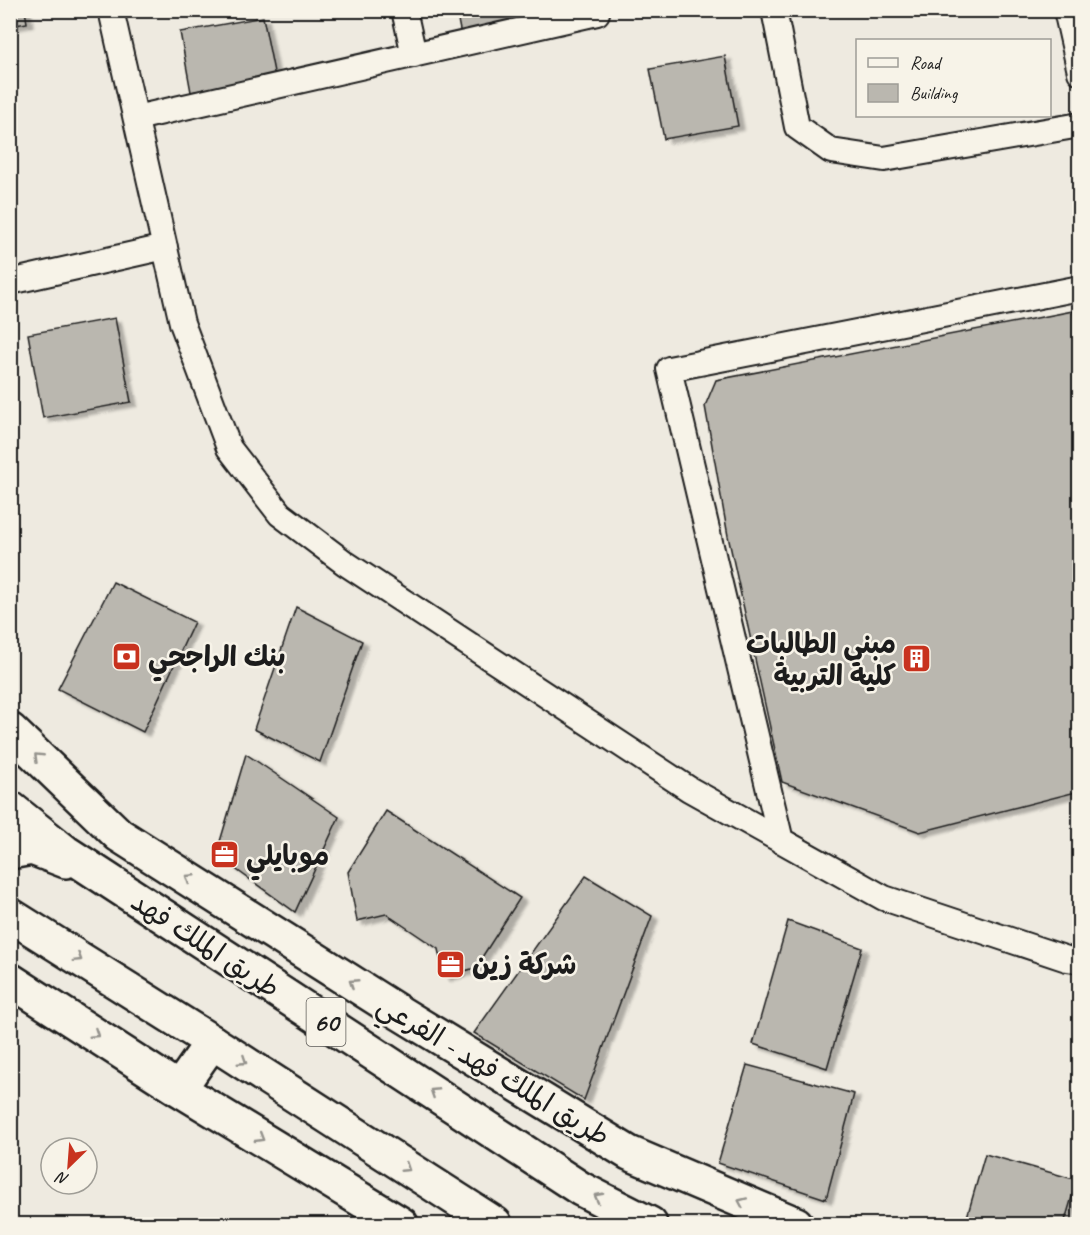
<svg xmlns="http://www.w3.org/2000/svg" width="1090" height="1235" font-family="Caveat,'Playpen Sans Arabic',sans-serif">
	<defs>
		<filter id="shadow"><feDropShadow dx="6" dy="4" stdDeviation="1.5" flood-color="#0004"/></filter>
	</defs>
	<rect width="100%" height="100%" fill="#eeeae0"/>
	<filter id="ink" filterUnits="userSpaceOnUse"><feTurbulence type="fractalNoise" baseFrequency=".0167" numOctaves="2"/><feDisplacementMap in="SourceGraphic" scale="12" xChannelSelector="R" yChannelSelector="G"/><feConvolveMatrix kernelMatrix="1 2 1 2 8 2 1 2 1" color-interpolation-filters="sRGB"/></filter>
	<g filter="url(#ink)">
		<!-- building -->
		<path fill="#bab7af" stroke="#1c1c1c" stroke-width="1.5" filter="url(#shadow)" d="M10,10H25L27,23L10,26Z
			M456,10H563L461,35Z
			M263,17L275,77L191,92L180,32Z
			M725,56L738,126L664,139L650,69Z
			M1073,311L1080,346V791L920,832L782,782L728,536L705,406L716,380Z
			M115,318L131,402L43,418L28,334Z
			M113,582L194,622L143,732L58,689Z
			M296,607L362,641L320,762L254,729Z
			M246,754L339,817L295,912L216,855Z
			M386,811L520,898L475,968L444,977L438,949L386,914L357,921L348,872Z
			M586,876L652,916L584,1100L474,1033Z
			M788,921L862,948L827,1068L753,1044Z
			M747,1065L854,1094L826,1199L718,1163Z
			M985,1154L1077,1180L1064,1224H965Z"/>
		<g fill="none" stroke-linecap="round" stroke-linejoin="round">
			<defs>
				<path id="street" d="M111,10L182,323L229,448L280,514L345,563L689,789L884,898L1067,959L1080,961
					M404,10L414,55
					M774,10L797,127L831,151L884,159L1080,125
					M1066,10L1080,72
					M136,118L597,13L596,10
					M10,282L165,247
					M781,841L669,369L1080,288"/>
				<path id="secondary" d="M10,730L119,835L400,1013L629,1153L796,1224
					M10,980L179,1089L401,1224
					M179,1089L212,1042"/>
				<path id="highway" d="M10,808L65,852L581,1189L650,1224
					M10,852L32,848L66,861
					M10,915L212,1042L495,1224"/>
			</defs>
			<!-- street casing -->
			<use href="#street" stroke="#1c1c1c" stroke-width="28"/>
			<!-- secondary casing -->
			<use href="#secondary" stroke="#1c1c1c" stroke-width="38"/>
			<!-- highway casing -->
			<use href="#highway" stroke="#1c1c1c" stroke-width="38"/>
			<!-- street -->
			<use href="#street" stroke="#f7f3e8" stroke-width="24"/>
			<!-- secondary -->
			<use href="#secondary" stroke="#f7f3e8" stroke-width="33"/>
			<!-- highway -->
			<use href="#highway" stroke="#f7f3e8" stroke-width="33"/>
		</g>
		<!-- one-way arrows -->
		<defs><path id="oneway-chevron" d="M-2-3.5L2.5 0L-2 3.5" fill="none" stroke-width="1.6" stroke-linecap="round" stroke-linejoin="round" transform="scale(1.5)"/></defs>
		<g stroke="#94928c">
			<use href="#oneway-chevron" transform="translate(38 757) rotate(-136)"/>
			<use href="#oneway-chevron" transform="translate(189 878) rotate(-147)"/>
			<use href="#oneway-chevron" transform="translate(78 958) rotate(32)"/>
			<use href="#oneway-chevron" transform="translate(353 983) rotate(-147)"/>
			<use href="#oneway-chevron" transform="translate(95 1034) rotate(33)"/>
			<use href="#oneway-chevron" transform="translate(243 1061) rotate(33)"/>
			<use href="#oneway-chevron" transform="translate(434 1092) rotate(-147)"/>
			<use href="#oneway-chevron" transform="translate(260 1138) rotate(31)"/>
			<use href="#oneway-chevron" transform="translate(406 1168) rotate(33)"/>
			<use href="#oneway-chevron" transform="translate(598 1197) rotate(-152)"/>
			<use href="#oneway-chevron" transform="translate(742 1202) rotate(-156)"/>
		</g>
	</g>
	<!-- icons -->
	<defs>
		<symbol id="bank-square" viewBox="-11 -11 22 22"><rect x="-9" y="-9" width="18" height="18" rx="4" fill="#c8321e" stroke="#f7f3e8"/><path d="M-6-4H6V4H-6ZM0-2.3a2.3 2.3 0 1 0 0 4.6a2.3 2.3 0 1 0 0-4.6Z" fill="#fff"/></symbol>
		<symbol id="building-square" viewBox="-11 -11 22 22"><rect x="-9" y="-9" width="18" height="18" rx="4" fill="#c8321e" stroke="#f7f3e8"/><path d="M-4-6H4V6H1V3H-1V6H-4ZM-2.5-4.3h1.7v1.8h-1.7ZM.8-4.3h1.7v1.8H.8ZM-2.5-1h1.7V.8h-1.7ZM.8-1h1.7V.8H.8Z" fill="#fff"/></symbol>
		<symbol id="office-square" viewBox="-11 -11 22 22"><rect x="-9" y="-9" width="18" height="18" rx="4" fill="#c8321e" stroke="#f7f3e8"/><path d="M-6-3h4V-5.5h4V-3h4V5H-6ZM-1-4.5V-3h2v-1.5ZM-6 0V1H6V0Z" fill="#fff"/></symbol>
	</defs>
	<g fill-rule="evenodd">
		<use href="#bank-square" x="110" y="640" width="33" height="33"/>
		<use href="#building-square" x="900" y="642" width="33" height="33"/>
		<use href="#office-square" x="208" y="838" width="33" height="33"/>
		<use href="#office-square" x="434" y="948" width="33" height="33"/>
	</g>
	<g text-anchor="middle" stroke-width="5" stroke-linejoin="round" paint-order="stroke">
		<!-- shield labels -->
		<rect fill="#f7f3e8" stroke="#5e5c59" stroke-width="1.5" x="306.5" y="998" width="39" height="48" rx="4.5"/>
		<g font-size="27" font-weight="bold" fill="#1c1c1c">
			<text x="326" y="1031">60</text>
		</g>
		<!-- poi labels -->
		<g font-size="28" font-weight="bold" fill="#1c1c1c" stroke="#f7f3e8" text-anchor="start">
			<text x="896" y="653" text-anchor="end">مبنى الطالبات<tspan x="896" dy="32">كلية التربية</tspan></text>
			<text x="148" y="666">بنك الراجحي</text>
			<text x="246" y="865">موبايلي</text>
			<text x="472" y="974">شركة زين</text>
		</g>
		<!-- street labels -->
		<g font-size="28" fill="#1c1c1c" stroke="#f7f3e8">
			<text transform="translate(206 944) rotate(33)" y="10">طريق الملك فهد</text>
			<text transform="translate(494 1070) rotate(31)" y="10">طريق الملك فهد - الفرعي</text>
		</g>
	</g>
	<!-- margin -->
	<rect width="1090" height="1235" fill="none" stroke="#f7f3e8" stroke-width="36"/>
	<rect x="18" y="18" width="1054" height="1199" fill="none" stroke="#1c1c1c" stroke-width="2" filter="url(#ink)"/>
	<!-- legend -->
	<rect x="856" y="39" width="195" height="78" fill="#f7f3e8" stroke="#9f9d96" stroke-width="1.5"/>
	<rect x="868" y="58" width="30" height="9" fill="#f7f3e8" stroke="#9f9d96" stroke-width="1.5"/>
	<text x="910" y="69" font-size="18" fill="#1c1c1c">Road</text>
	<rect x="868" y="84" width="30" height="18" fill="#bab7af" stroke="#9f9d96" stroke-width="1.5"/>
	<text x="910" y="99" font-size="18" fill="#1c1c1c">Building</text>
	<!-- north arrow -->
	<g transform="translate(69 1166) rotate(205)"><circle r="28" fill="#f7f3e8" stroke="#9f9d96" stroke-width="1.5"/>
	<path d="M0-4.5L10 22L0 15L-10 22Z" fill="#c8321e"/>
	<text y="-9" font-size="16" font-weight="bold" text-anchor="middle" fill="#1c1c1c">N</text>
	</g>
</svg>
